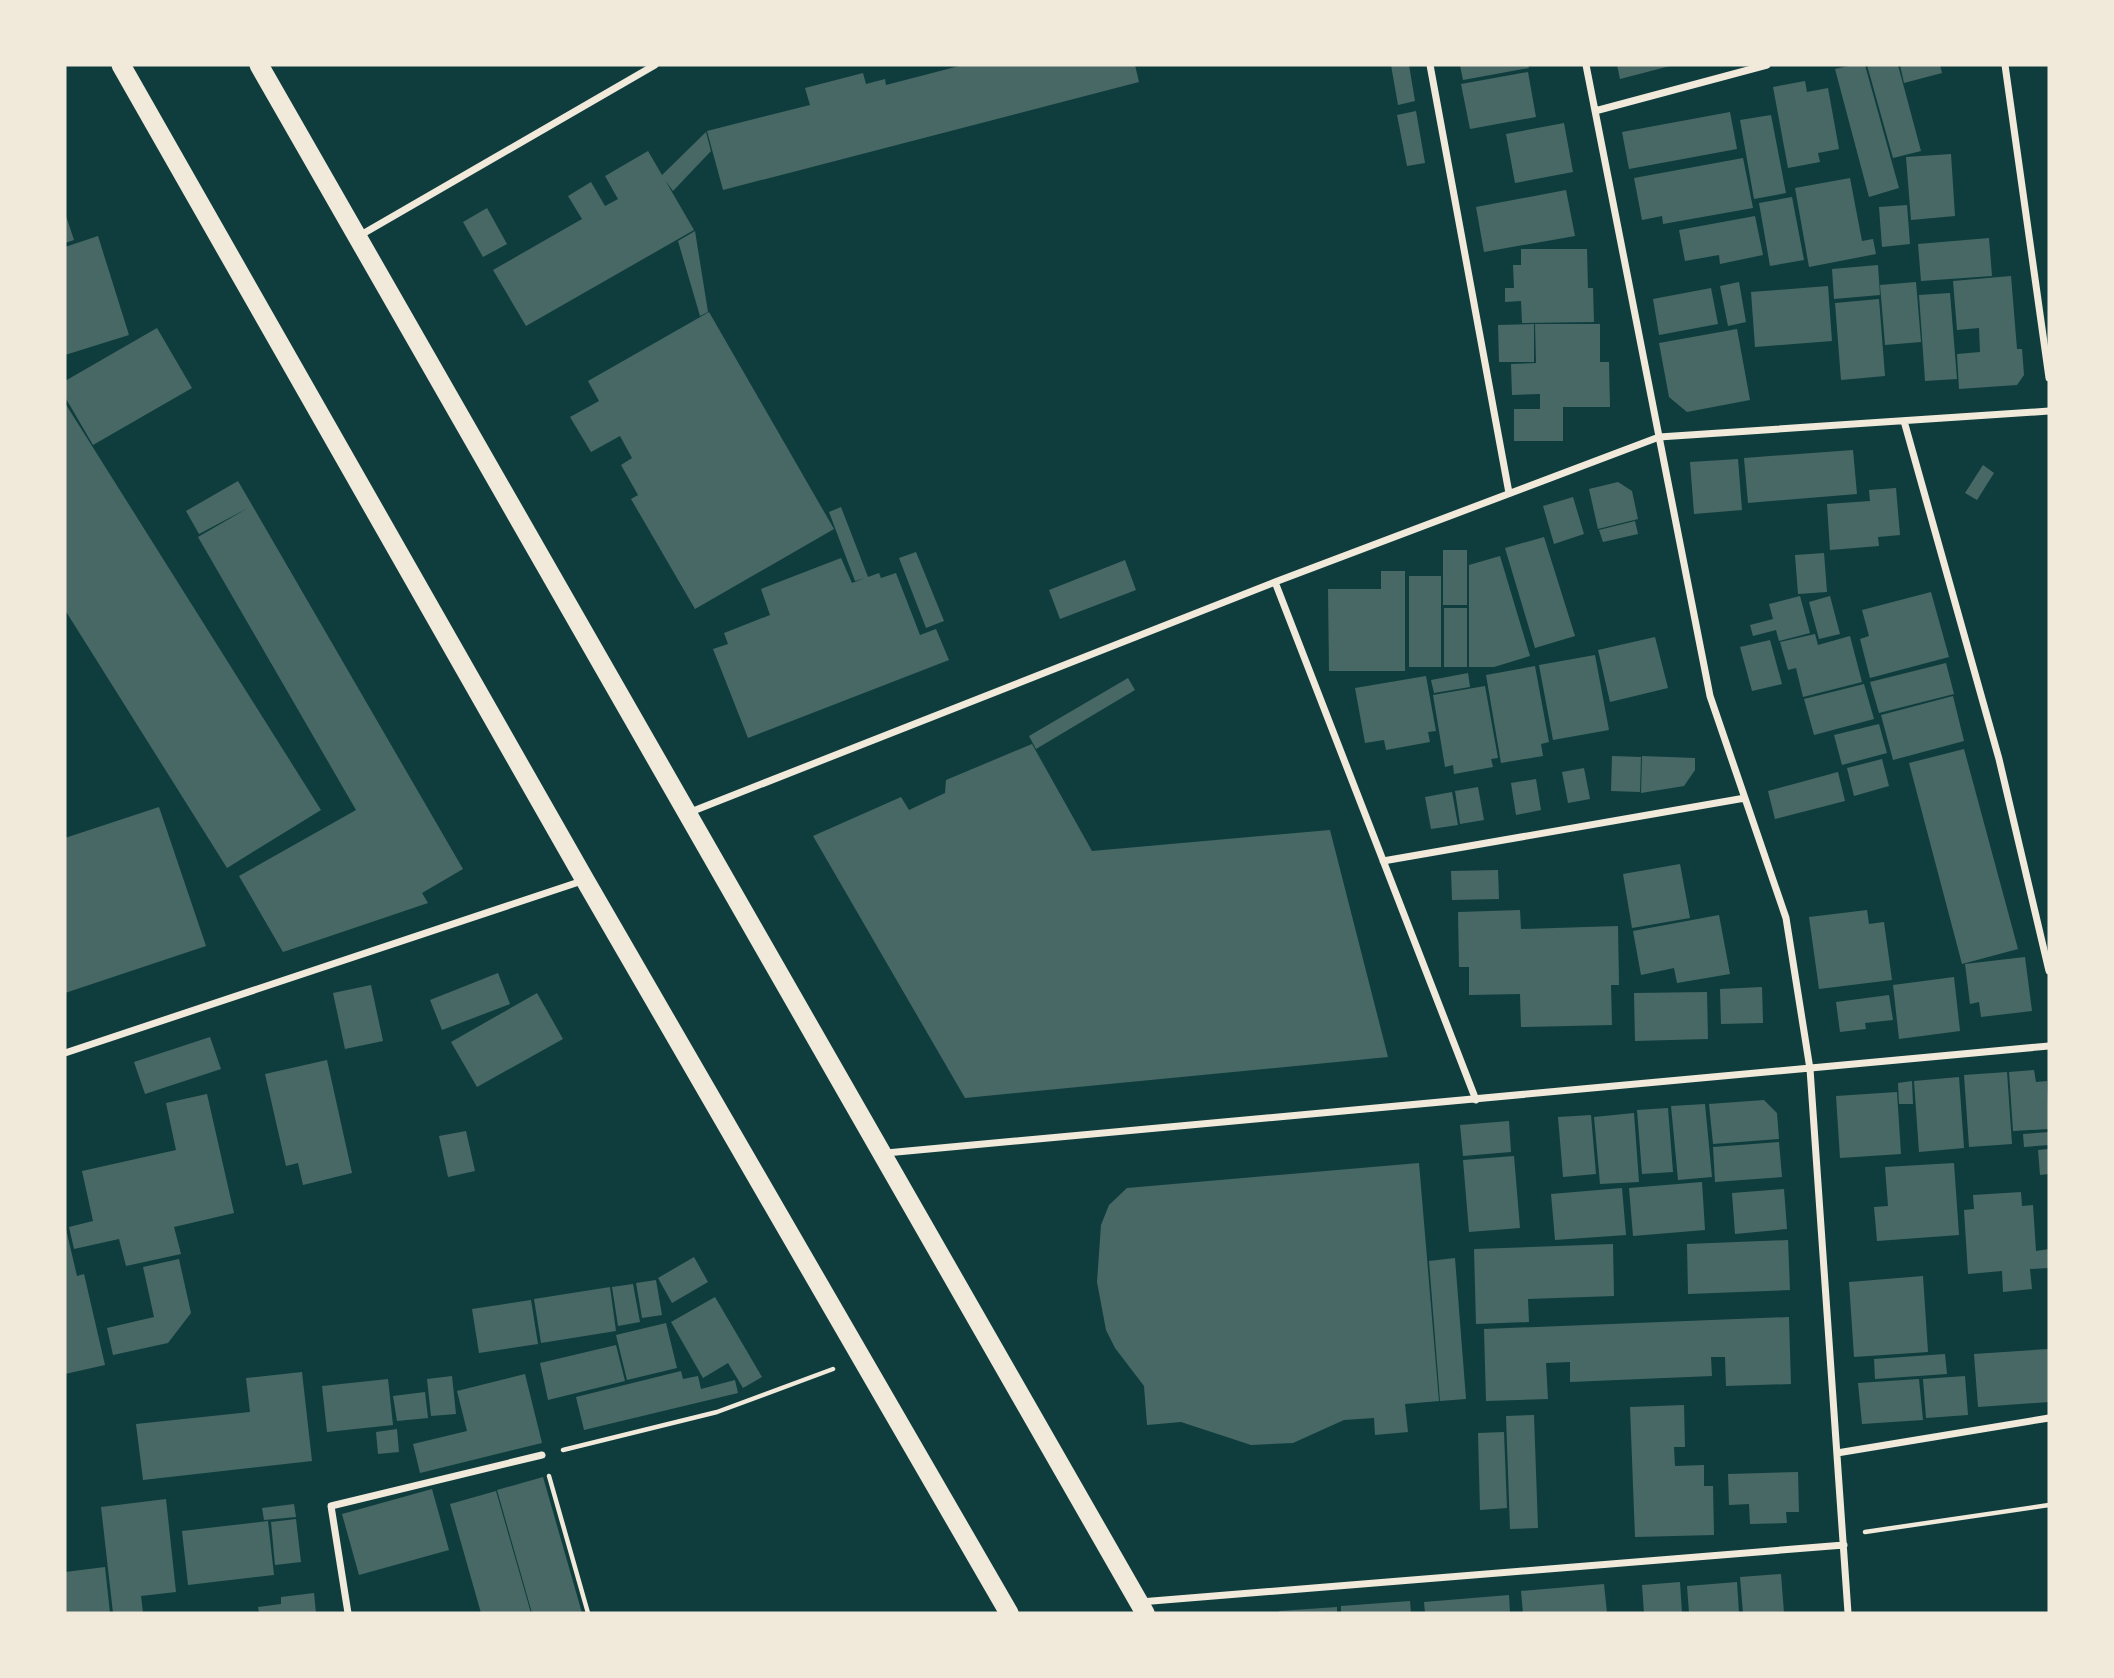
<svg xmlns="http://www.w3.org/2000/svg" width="2114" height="1678" font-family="Mulish,sans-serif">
	<rect width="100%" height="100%" fill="#0f3d3e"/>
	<!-- building -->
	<path fill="#486865" d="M963,65H1135L1139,82L723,190L707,131L810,105L805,88L863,73L866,84L885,79L886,85Z
		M1391,65H1409L1415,101L1398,105Z
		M1460,65H1528L1529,68L1463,80Z
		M1617,65H1670V66L1620,79Z
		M1853,65H1865L1899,188L1869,197L1835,69Z
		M1867,65H1898L1921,151L1893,158Z
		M1900,65H1940L1942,73L1904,83Z
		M1528,72L1536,117L1470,129L1461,84Z
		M1805,81L1807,92L1828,88L1839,149L1818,153L1820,162L1788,168L1773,87Z
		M1416,111L1425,163L1407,166L1397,115Z
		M1730,112L1737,149L1629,169L1622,132Z
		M1771,115L1786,193L1754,199L1740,120Z
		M1564,123L1573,172L1515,183L1506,134Z
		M706,132L711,151L673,191L665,180L694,230L526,326L493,270L582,219L568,196L591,182L605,206L618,199L605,176L648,151L662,175Z
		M1951,154L1955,216L1911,220L1906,157Z
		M1743,158L1753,208L1663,224L1662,216L1642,220L1634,178Z
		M1850,178L1862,241L1873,239L1876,254L1809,267L1795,188Z
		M1566,190L1575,236L1484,252L1476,207Z
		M1792,197L1804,260L1770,266L1759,203Z
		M1907,205L1910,244L1882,247L1879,207Z
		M487,208L507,244L483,257L463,222Z
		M65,213L74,240L65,243Z
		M1755,216L1763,255L1720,264L1719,255L1685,261L1679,230Z
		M695,231L708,312L700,316L678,241Z
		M98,236L129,335L65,355V247Z
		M1989,238L1992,276L1921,281L1918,244Z
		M1521,249H1587L1588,288H1593L1594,322L1522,323L1521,301L1505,302V288H1514L1513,265H1521Z
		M1878,265L1880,295L1834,299L1832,269Z
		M2011,276L2017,349H2022L2024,375L2017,385L1959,389L1957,354L1980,352L1979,328L1957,330L1953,281Z
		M1739,282L1746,322L1728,326L1720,286Z
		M1916,282L1921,342L1885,345L1880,285Z
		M1828,286L1832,341L1755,347L1751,292Z
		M1711,288L1718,324L1659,335L1653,299Z
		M1950,293L1957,379L1925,381L1919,295Z
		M1879,299L1885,376L1841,380L1835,303Z
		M709,312L834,529L695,609L631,499L638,495L621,465L632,458L620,436L591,452L570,417L599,401L588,381Z
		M1534,324V362H1499L1498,325Z
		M1535,324H1600V362H1609L1610,407H1563V441H1514V409H1540V394L1512,395L1511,364L1536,363Z
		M157,328L192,388L93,445L65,397V381Z
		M1737,329L1750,400L1687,412L1669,397L1659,343Z
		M65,403L321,810L227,868L65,610Z
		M1853,450L1857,494L1748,503L1744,458Z
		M1738,459L1742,510L1694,514L1690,462Z
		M1983,465L1994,473L1977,500L1965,493Z
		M238,481L463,869L422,893L428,903L283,952L239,876L356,810L198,537L248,508L199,534L186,511Z
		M1618,482L1632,491L1638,519L1598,529L1589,489Z
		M1896,488L1900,535L1878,537L1879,546L1830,550L1827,504L1870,501L1869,490Z
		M1573,497L1584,534L1554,544L1543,506Z
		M841,507L868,577L879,573L881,578L896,573L920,635L936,629L949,660L748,738L713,649L728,644L724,633L770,615L761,589L841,558L852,583L865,578L855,581L829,512Z
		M1635,521L1638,534L1603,542L1599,530Z
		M1544,537L1575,636L1535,648L1505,548Z
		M1443,550H1467V605H1443Z
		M916,552L944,621L926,628L899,558Z
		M1824,553L1827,592L1798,594L1795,555Z
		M1500,556L1530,656L1494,667H1469V565Z
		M1125,560L1136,590L1060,619L1049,590Z
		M1381,571H1405V671H1329L1328,589H1381Z
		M1409,576H1441V667H1409Z
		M1931,592L1949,657L1870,678L1860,639L1869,636L1862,610Z
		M1800,596L1810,633L1779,641L1776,630L1753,636L1750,625L1773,619L1769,604Z
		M1830,596L1840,634L1819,639L1809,602Z
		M1444,608H1467V667H1444Z
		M1815,634L1818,645L1850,636L1862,682L1803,697L1796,668L1788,670L1780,642Z
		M1655,637L1668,688L1610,702L1598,650Z
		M1770,640L1782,684L1752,691L1740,647Z
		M1595,655L1609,730L1553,740L1539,665Z
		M1946,663L1954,694L1879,713L1870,682Z
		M1535,666L1549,742L1541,744L1543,756L1501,763L1486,675Z
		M1468,673L1470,687L1434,693L1431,680Z
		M1426,676L1436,731L1428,732L1430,742L1386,750L1384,740L1365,743L1355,688Z
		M1128,678L1135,690L1036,749L1029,736Z
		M1864,684L1874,719L1814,735L1804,699Z
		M1485,686L1498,758L1491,759L1493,767L1454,774L1453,765L1445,767L1433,695Z
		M1953,696L1964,741L1893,760L1881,715Z
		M1879,724L1887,753L1842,765L1834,735Z
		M1032,744L1092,851L1330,830L1388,1057L965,1098L813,836L901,797L909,810L945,793L946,780Z
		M1964,749L2018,949L1962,964L1909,763Z
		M1612,756L1641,757L1640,792L1611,791Z
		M1642,756L1695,758V770L1684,786L1641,793Z
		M1882,759L1889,786L1854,796L1847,768Z
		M1584,768L1590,799L1568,803L1562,772Z
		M1838,772L1845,801L1775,819L1768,791Z
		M1536,779L1541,810L1516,815L1511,783Z
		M1478,787L1484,820L1460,824L1455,791Z
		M1452,792L1458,825L1431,829L1425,797Z
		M159,807L206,946L65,993V838Z
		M1680,864L1690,918L1632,928L1623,874Z
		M1498,870L1499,899L1452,900L1451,871Z
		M1520,910L1521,929L1618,926L1619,985H1611L1612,1025L1521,1027L1520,994L1469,995V967H1459L1458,912Z
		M1867,910L1869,924L1884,922L1892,980L1819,989L1809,917Z
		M1719,915L1730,974L1677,983L1674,968L1641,975L1633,931Z
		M2025,957L2032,1011L1981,1017L1979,1002L1970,1004L1965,964Z
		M498,973L510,1004L442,1030L430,1000Z
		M1954,977L1960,1031L1899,1039L1893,985Z
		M371,985L383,1041L345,1049L333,993Z
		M1762,987L1763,1023L1721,1024L1720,989Z
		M1707,992L1708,1039L1635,1041L1634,993Z
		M537,993L563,1039L477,1087L451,1042Z
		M1889,995L1893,1020L1865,1023L1866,1029L1840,1032L1836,1002Z
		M210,1037L221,1069L145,1094L134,1062Z
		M327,1060L352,1173L303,1185L298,1163L286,1166L265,1074Z
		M2034,1070L2036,1082L2047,1081L2049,1129L2013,1131L2009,1072Z
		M2007,1072L2012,1144L1969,1147L1964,1075Z
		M1959,1077L1964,1148L1919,1152L1914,1081Z
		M1912,1081L1913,1104H1899L1898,1083Z
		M1897,1092L1901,1154L1840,1158L1836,1096Z
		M207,1094L234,1213L174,1227L181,1254L126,1266L119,1239L74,1249L69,1227L93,1221L82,1171L176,1150L166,1103Z
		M1764,1100L1777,1113L1779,1139L1713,1144L1709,1104Z
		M1705,1104L1712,1177L1678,1180L1671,1106Z
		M1668,1108L1673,1172L1642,1174L1637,1110Z
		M1634,1113L1639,1182L1600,1184L1594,1117Z
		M1591,1115L1596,1174L1563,1177L1558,1117Z
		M1509,1121L1511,1152L1463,1156L1460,1125Z
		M466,1131L475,1171L448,1177L439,1136Z
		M2049,1132V1145L2024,1147L2023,1134Z
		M1779,1142L1782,1177L1715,1182L1713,1147Z
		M2048,1149L2049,1174L2040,1175L2038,1150Z
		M1514,1156L1520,1228L1469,1232L1463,1160Z
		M1419,1163L1439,1401L1405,1404L1408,1432L1375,1435L1374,1418L1344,1420L1293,1443L1251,1445L1181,1422L1147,1425L1144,1386L1115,1348L1106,1330L1097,1282L1101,1225L1109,1205L1127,1188Z
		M1954,1163L1959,1235L1877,1241L1874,1207L1888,1206L1885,1167Z
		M1702,1182L1705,1230L1633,1236L1629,1188Z
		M1622,1188L1626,1235L1555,1240L1551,1194Z
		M1784,1189L1787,1229L1735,1234L1732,1193Z
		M2021,1192L2022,1206L2033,1205L2036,1251L2049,1249V1268L2030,1269L2032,1289L2003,1292L2002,1271L1968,1274L1964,1210L1974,1209L1973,1195Z
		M65,1225L77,1276L84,1274L105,1365L65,1374Z
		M1788,1240L1790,1290L1688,1294L1687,1244Z
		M1613,1244L1614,1296L1528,1299L1529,1322L1476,1324L1474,1249Z
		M694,1257L708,1282L672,1303L658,1278Z
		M1455,1258L1466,1399L1440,1401L1429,1261Z
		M179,1259L191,1313L168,1343L113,1355L107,1328L154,1317L143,1267Z
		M1923,1276L1928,1352L1854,1357L1849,1282Z
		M656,1280L662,1315L642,1318L636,1283Z
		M633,1284L640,1322L618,1326L612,1287Z
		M610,1287L616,1331L541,1343L534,1299Z
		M715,1297L762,1377L743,1388L728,1363L703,1378L671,1322Z
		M531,1300L538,1344L479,1353L472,1309Z
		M1789,1317L1791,1384L1726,1386L1725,1357H1711L1712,1376L1570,1382V1362L1546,1363L1548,1399L1486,1401L1484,1329Z
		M666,1323L677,1368L627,1380L616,1335Z
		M616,1345L625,1381L548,1400L540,1363Z
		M2048,1349L2049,1402L1978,1407L1974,1354Z
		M1945,1354L1947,1374L1875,1379L1874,1359Z
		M681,1371L683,1379L698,1376L701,1389L735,1380L738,1393L584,1430L576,1397Z
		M302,1372L312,1461L143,1480L136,1424L250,1412L246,1378Z
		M525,1374L542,1443L420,1473L413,1444L467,1431L457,1391Z
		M452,1376L456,1414L431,1416L427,1379Z
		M1965,1376L1968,1415L1926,1418L1923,1379Z
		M388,1379L393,1425L327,1432L322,1386Z
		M1919,1379L1923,1420L1862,1424L1858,1383Z
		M425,1392L428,1418L397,1421L393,1396Z
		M1684,1405L1685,1447H1674L1675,1466L1704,1465V1486H1713L1714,1535L1635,1537L1630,1407Z
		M1534,1415L1538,1528L1510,1529L1506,1416Z
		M397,1429L399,1452L378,1454L376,1432Z
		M1504,1432L1507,1508L1480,1510L1478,1433Z
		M1798,1472L1799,1512H1786L1787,1523L1750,1524L1749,1504L1729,1505L1728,1474Z
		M543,1477L582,1613H532L497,1490Z
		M432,1489L449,1550L359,1575L342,1514Z
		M496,1491L531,1613H481L450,1504Z
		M166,1499L176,1592L141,1596L143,1613H113L101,1507Z
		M294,1504L296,1517L264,1520L262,1508Z
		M296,1519L301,1562L275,1565L271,1522Z
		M268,1521L274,1575L188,1585L182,1531Z
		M105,1567L110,1613H65V1572Z
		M1781,1574L1784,1613H1743L1740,1577Z
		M1680,1582L1682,1613H1644L1642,1585Z
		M1737,1582L1739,1613H1689L1687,1586Z
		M1604,1584L1607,1613H1523L1521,1591Z
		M314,1593L316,1613H259L258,1607L281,1604V1597Z
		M1509,1595L1510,1613H1425L1424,1602Z
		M1410,1601L1411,1613H1341V1606Z
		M1337,1607V1613H1280L1279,1611Z"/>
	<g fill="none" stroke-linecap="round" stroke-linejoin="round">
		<!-- path -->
		<path stroke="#f1e9da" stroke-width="4.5" d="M563,1450L717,1412L833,1369
			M549,1476L588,1613
			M1865,1532L2049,1505"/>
		<!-- minor -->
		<path stroke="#f1e9da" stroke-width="7" d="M1430,65L1509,493
			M1586,65L1710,696L1786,918L1810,1069L1848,1613
			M2005,65L2049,378
			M1595,111L1767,65
			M359,236L655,65
			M1904,421L1999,759L2049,971
			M1275,582L1476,1100
			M688,813L1275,582L1659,437L2049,411
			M1383,861L1745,798
			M65,1053L582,881
			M886,1153L2049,1046
			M1837,1453L2049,1418
			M1140,1602L1844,1545
			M348,1613L331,1506L542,1455"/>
		<!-- trunk -->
		<path stroke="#f1e9da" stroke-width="19" d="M121,65L585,880L1009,1613
			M259,65L1145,1613"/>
	</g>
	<!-- border -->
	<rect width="2114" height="1678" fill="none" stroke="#f1e9da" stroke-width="133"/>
</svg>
